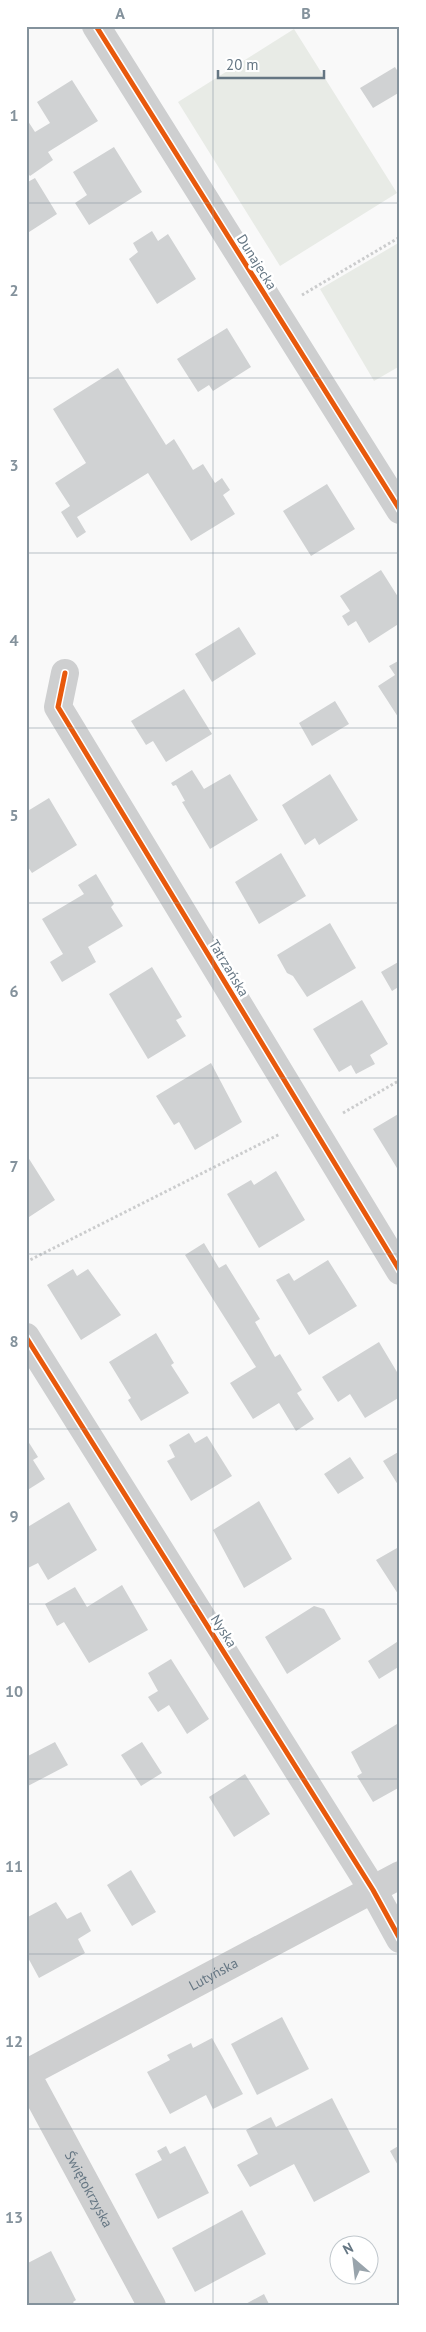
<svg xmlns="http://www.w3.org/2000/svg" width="426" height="2332" font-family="'PT Sans',sans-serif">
	<rect width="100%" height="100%" fill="#f9f9f9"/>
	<!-- green -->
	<path fill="#e8ebe6" d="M294,29L397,193L280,266L178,102Z
		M400,242V366L374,381L320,289Z"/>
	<!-- building -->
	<path fill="#d0d2d3" d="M395,67L400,75V92L373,108L360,88Z
		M72,80L98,121L48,152L53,160L30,176L26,171V118L35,132L50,123L37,102Z
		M114,147L142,192L89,225L75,203L87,195L73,172Z
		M35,178L57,214L26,234V183Z
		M152,231L158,241L168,234L196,279L157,304L129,259L138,252L133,243Z
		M227,328L251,367L213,391L209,385L198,392L177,359Z
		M118,368L166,445L174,439L193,470L203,464L215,483L222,478L230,490L223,495L235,514L191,541L148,473L77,517L86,532L77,538L61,512L70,506L55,483L86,463L53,409Z
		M327,484L355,529L311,556L283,511Z
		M381,570L400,600V623L369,643L356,621L348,626L342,616L350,611L340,596Z
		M239,627L256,654L212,682L195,654Z
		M400,660V720L378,686L395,675L389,666Z
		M184,689L212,734L166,762L153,741L146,745L131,721Z
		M335,701L349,724L312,746L299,723Z
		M192,770L204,789L230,774L258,820L210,849L182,802L185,801L176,785L173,786L171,783Z
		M330,774L358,820L319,845L315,838L305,845L282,805Z
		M49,798L77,845L32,873L26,864V812Z
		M281,853L306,896L259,924L235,882Z
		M96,874L114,904L111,907L123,926L88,947L96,962L62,982L50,962L63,954L42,919L84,894L78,885Z
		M330,923L356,968L307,997L293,976L287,973L277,955Z
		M400,961V986L392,991L381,972Z
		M152,967L182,1017L176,1020L186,1036L148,1059L109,994Z
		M362,1000L388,1044L370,1055L375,1064L356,1074L351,1065L339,1072L313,1029Z
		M211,1063L242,1122L195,1150L179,1122L174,1125L156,1096Z
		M400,1113V1173L373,1129Z
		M26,1154L55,1200L26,1219Z
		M276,1171L305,1220L259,1248L227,1194L251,1180L254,1185Z
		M204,1243L219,1268L226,1264L260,1319L255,1322L275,1357L280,1354L302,1390L297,1393L314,1419L296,1431L279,1403L253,1419L230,1383L256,1367L185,1255Z
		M328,1260L357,1306L309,1335L276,1280L289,1273L294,1281Z
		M73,1269L77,1276L88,1269L121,1315L81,1340L47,1285Z
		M156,1333L174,1363L171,1365L189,1393L141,1421L128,1400L131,1398L109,1362Z
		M379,1342L400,1377V1397L365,1418L350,1394L338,1402L322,1377Z
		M189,1433L195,1443L207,1436L232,1476L191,1501L167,1461L175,1457L169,1445Z
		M26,1438L38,1457L33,1460L45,1479L26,1491Z
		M400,1451V1488L383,1461Z
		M350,1457L364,1478L338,1494L324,1474Z
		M259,1501L292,1559L244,1588L213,1530Z
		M69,1502L97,1550L48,1580L38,1563L26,1569V1528Z
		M397,1548L400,1552V1597L376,1560Z
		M122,1585L148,1630L89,1663L64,1622L57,1626L45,1604L75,1587L87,1607Z
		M314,1606L324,1609L341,1639L287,1674L265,1637Z
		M400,1640V1666L379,1679L368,1661Z
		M171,1659L209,1719L187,1734L169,1705L158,1712L148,1697L158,1691L148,1673Z
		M397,1724L400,1729V1787L373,1802L357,1776L362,1773L351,1752Z
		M55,1742L68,1765L26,1787V1757Z
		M142,1742L162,1773L141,1786L121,1755Z
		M245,1774L270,1814L234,1837L209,1797Z
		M131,1870L156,1912L132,1926L107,1885Z
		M56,1902L67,1919L81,1912L91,1931L78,1939L85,1953L39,1978L26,1954V1918Z
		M282,2017L309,2069L257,2095L231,2044Z
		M212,2038L243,2094L213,2109L206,2095L170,2114L147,2072L170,2060L167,2055L191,2043L193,2048Z
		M332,2098L370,2172L314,2202L294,2164L250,2187L237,2165L258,2154L246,2130L271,2117L276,2127Z
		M400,2145V2169L390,2151Z
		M166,2146L170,2154L185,2146L209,2193L158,2219L135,2174L162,2160L157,2151Z
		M242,2210L266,2254L195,2292L172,2248Z
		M51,2251L76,2300L73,2302L76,2306H29L26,2301V2264Z
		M264,2294L270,2306H242Z"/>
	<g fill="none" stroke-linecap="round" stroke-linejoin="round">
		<!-- path -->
		<path stroke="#cbcccd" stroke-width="3" stroke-dasharray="2.5 2.5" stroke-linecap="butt" d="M302,295L400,237
			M343,1113L400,1080
			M26,1262L280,1134"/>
		<!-- minor -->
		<g stroke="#cecfd0" stroke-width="28">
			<path d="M96,26L400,510"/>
			<path d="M65,673L58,707L400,1271"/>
			<path d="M26,1337L373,1890L400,1939"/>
			<path id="s1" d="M26,2073L152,2306"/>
			<path id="s2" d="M27,2073L400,1875"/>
		</g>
		<defs>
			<path id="cycleway" d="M96,26L400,510
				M65,673L58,707L400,1271
				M26,1337L373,1890L400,1939"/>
		</defs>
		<!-- cycleway casing -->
		<use href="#cycleway" stroke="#fff" stroke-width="8"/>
		<!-- cycleway -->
		<use href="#cycleway" stroke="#e8590c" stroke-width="5"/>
	</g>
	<!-- grid -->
	<path fill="none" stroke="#84929c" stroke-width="1" stroke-opacity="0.55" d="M213,26V2306M26,203H400M26,378H400M26,553H400M26,728H400M26,903H400M26,1078H400M26,1254H400M26,1429H400M26,1604H400M26,1779H400M26,1954H400M26,2129H400"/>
	<g text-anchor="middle" stroke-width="5" stroke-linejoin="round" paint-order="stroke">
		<!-- street labels -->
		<g font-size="14" fill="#657683" stroke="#fff">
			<text transform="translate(257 262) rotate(58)" y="5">Dunajecka</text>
			<text transform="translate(229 968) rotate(59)" y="5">Tatrzańska</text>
			<text transform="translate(224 1631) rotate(58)" y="5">Nyska</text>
			<text dy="5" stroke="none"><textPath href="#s2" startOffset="211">Lutyńska</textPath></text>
			<text dy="5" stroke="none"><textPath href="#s1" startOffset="132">Świętokrzyska</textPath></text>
		</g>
	</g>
	<!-- border -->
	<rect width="426" height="2332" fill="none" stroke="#ffffff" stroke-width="55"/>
	<!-- north arrow -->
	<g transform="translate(354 2260) rotate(332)"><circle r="24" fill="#ffffff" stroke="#c1c8cd"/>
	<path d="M0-4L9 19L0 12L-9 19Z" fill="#99a4ac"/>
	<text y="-8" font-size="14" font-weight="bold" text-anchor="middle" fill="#657683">N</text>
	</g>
	<!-- scale -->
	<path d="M218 70v8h106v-8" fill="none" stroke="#657683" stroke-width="2.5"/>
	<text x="226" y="70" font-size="15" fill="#657683" stroke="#ffffff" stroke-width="4" paint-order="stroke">20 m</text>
	<rect x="28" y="28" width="370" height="2276" fill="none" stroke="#84929c" stroke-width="2"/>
	<g font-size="16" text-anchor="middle" font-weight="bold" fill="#84929c">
		<text x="120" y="19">A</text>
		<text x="306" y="19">B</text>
		<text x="14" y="121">1</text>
		<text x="14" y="296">2</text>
		<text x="14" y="471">3</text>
		<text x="14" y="646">4</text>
		<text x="14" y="821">5</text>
		<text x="14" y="997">6</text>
		<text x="14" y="1172">7</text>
		<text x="14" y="1347">8</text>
		<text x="14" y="1522">9</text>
		<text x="14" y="1697">10</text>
		<text x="14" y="1872">11</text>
		<text x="14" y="2047">12</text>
		<text x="14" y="2223">13</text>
	</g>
</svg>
